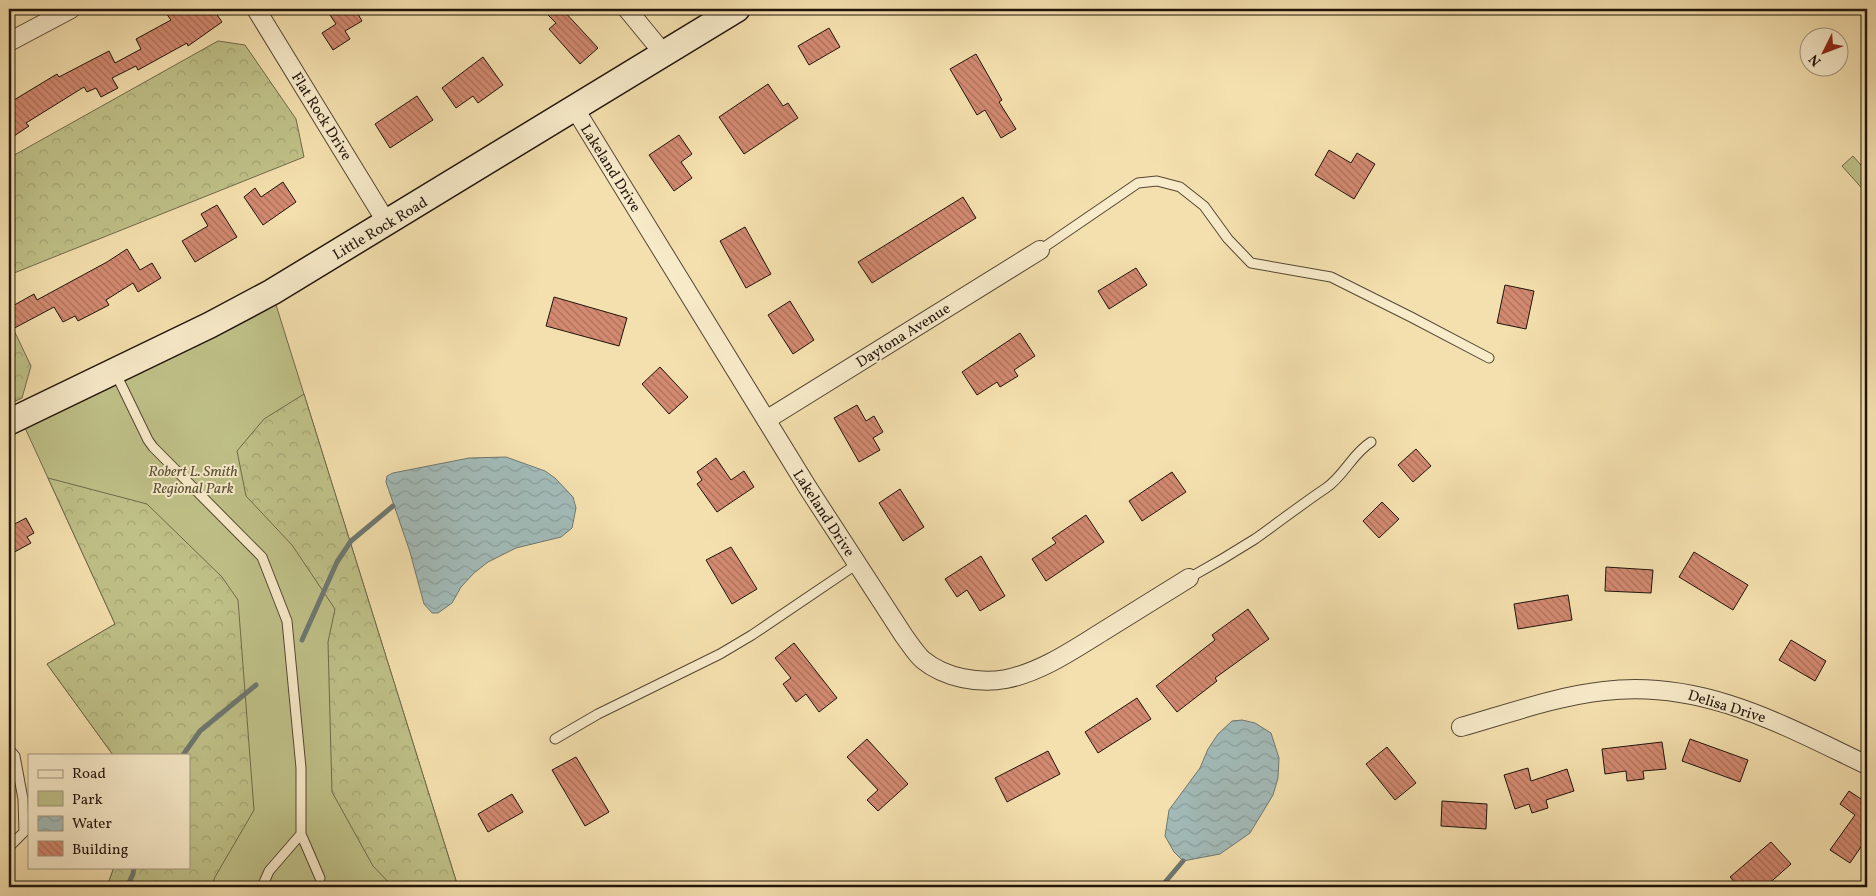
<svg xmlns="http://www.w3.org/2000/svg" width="1876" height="896" font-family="Vollkorn,serif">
	<defs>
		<pattern id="forest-crowns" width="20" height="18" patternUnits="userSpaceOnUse" patternTransform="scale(1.25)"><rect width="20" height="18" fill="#bfc188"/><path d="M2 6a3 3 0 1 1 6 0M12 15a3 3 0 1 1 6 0" fill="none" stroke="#a4a574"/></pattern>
		<pattern id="water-waves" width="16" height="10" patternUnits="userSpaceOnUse" patternTransform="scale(1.25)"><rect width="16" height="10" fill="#a2bab7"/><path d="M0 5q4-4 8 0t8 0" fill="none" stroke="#8b9f9c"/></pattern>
		<pattern id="building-back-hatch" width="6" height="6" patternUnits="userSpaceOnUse" patternTransform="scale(1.25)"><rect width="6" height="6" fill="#d38a71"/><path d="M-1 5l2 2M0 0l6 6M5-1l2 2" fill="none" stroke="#ab705b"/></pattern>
	</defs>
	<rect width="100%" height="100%" fill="#f4e0ae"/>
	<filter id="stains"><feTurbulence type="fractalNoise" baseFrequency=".004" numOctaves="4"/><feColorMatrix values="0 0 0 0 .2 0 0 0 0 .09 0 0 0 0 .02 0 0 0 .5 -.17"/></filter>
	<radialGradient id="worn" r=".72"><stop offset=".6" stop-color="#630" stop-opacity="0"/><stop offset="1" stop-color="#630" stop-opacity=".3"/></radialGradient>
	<!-- green -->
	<path fill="#bfc188" stroke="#706a4a" d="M1853,156L1867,172V194L1842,166Z
		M272,292L458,887H107L114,867H189V755H113L47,664L115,624L20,417Z"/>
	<!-- forest -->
	<path fill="url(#forest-crowns)" stroke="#706a4a" d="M218,41L245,45L296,119L304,157L9,275V158Z
		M9,320L31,366L22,398L9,404Z
		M304,394L458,887H393L373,866L332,792L328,642L335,609L292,545L246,496L237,451L264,419Z
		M48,478L147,504L222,577L238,600L254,810L215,877L211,887H107L114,867H189V755H113L47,664L115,624Z"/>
	<!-- water -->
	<path fill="url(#water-waves)" stroke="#6e7872" d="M506,457L545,471L555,478L573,497L576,508L572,528L561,537L516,548L488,562L474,573L461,587L452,603L438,613H432L424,604L410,552L386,482L387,476L393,473L469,458Z
		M1242,720L1255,723L1271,733L1279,758L1278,778L1273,795L1250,833L1220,854L1183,861L1174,852L1165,836L1169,810L1200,768L1208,749L1218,734L1232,721Z"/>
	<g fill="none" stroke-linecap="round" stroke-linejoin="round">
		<!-- stream -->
		<path stroke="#6e7872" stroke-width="5" d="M302,640L337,562L351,541L393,506
			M183,755L200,731L256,685
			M127,887L133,874L134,867
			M1161,887L1183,861"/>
	</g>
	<!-- building -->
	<path fill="url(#building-back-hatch)" stroke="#20140b" d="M163,9H186L190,14L197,9H213L222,22L188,46L187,43L138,70L136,66L112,78L118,88L101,97L96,88L87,92L84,87L26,123L29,126L14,136L9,127V103L57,74L59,77L109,51L115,63L141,49L136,39L171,20Z
		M326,9H355L362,21L345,31L350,39L333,50L322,33L336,24Z
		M542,9H562L598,48L580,64L549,29L556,23Z
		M829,28L840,47L809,65L798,46Z
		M976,54L1002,100L999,102L1016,129L1001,138L985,110L977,115L950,69Z
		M483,57L503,85L478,103L473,96L456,108L442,88Z
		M768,84L783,106L788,103L798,118L744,154L719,117Z
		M417,96L433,120L390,148L375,124Z
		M679,135L692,154L681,162L692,178L674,191L649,155Z
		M1329,150L1351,163L1357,153L1375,164L1354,199L1315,175Z
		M283,182L296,202L263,225L244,197L255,188L261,197Z
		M963,197L976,218L872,283L858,262Z
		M217,205L237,237L195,262L182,241L208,226L201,214Z
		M745,227L771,274L746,288L720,241Z
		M127,249L140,270L152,263L161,278L138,292L133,283L106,300L109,305L78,321L75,316L63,322L54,307L9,331V308L34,294L37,300L107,262Z
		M1136,268L1147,285L1109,309L1098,291Z
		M1505,285L1534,291L1526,329L1497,323Z
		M554,297L627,318L619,346L546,326Z
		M790,301L814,340L793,354L768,315Z
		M1020,333L1035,356L1014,370L1018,376L1000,387L997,382L977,395L962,372Z
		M660,367L688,397L669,414L642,384Z
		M857,405L866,421L874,416L883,432L873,438L880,450L859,462L834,418Z
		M1416,449L1431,466L1413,482L1398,465Z
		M716,458L731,480L744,471L754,487L717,512L697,484L702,480L697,472Z
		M1172,472L1186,492L1142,521L1129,501Z
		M900,489L924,527L903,541L879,503Z
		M1382,502L1399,519L1379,538L1363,521Z
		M1086,515L1104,542L1046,581L1032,559L1056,543L1052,538Z
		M26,518L34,533L27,537L31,543L9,555V527Z
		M731,547L757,589L732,604L706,560Z
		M1694,552L1748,585L1733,610L1679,577Z
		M981,556L1005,596L980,611L967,590L957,597L945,579Z
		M1606,567L1653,570L1651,593L1605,591Z
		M1568,595L1572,620L1518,629L1514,604Z
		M1248,609L1269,639L1215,678L1217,681L1177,712L1156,686L1215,640L1212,635Z
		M1791,640L1826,661L1815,681L1779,660Z
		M794,643L837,698L819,712L806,694L796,702L783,684L791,678L775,658Z
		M1137,698L1151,719L1098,753L1085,732Z
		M867,739L908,784L878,811L867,800L878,790L847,757Z
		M1690,739L1748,760L1740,782L1682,761Z
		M1662,742L1666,769L1643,771L1644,779L1627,781L1626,771L1605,774L1602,749Z
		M1387,747L1416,783L1395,800L1366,764Z
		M1048,751L1060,774L1007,802L995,778Z
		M576,757L609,812L585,826L552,770Z
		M1528,768L1531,781L1567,769L1574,791L1546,800L1548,808L1532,813L1529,804L1515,809L1504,775Z
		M1849,791L1864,801L1867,797V838L1850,863L1830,850L1855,815L1840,804Z
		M512,794L523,812L488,832L478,814Z
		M1442,801L1487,804L1486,829L1441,826Z
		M1771,842L1791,864L1765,887H1739L1730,877Z"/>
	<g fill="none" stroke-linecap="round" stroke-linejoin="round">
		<defs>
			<path id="lane" d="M1040,250L1138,183L1157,181L1180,187L1204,206L1228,239L1251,263L1331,277L1411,317L1489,358
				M115,372L148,440L153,447L262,557L287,621L301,768V834L320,878
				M1189,578C1211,566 1233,553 1255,539C1279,522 1302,504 1326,488C1344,476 1352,454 1371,442
				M555,739L598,714L720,654L752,635L857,564
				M9,749L15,756L23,799L24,832L9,847
				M262,887L269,871L301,834"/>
			<path id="street" d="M256,9L387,223
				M627,9L664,54
				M9,42L71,9
				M575,109L808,488L904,636C910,644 916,654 923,660C945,678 979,684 1006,679C1041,672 1073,650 1102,632C1131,614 1160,596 1189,578
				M766,420L1040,250
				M1461,727C1507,714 1557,696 1604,691C1702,679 1783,725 1867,765"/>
			<path id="secondary" d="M9,422L210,325L272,292L737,9"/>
		</defs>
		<!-- lane casing -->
		<use href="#lane" stroke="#554734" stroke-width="11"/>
		<!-- street casing -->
		<use href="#street" stroke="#554734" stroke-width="20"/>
		<!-- secondary casing -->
		<use href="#secondary" stroke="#20140b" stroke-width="28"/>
		<!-- lane -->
		<use href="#lane" stroke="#f8ebca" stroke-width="9"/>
		<!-- street -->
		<use href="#street" stroke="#f8ebca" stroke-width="18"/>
		<!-- secondary -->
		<use href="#secondary" stroke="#f8ebca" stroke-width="25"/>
	</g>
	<g text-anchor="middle" stroke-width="4" stroke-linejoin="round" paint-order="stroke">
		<!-- street labels -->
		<g font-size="15" fill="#20140b" stroke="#f8ebca">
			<text transform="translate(322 116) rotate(58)" y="5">Flat Rock Drive</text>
			<text transform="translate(611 168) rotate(58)" y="5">Lakeland Drive</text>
			<text transform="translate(380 228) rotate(-31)" y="5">Little Rock Road</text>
			<text transform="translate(903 335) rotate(-32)" y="5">Daytona Avenue</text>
			<text transform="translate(824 513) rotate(57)" y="5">Lakeland Drive</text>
			<text transform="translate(1727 706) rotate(17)" y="5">Delisa Drive</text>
		</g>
		<!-- park labels -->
		<g font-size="15" font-style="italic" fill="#585137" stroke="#f8ebca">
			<text x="193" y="476">Robert L. Smith<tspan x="193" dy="17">Regional Park</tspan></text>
		</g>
	</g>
	<!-- margin -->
	<rect width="1876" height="896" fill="none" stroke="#f4e0ae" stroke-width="30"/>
	<rect x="10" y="10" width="1856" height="876" fill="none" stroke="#20140b" stroke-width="2.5"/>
	<rect x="15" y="15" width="1846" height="866" fill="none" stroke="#20140b"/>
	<!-- legend -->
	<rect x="28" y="754" width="162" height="115" fill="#f8ebca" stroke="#a2957e"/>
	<rect x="38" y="770" width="25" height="8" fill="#f8ebca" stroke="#a2957e"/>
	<text x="72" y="778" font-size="15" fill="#20140b">Road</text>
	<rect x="38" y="791" width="25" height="15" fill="#bfc188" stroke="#a2957e"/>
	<text x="72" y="804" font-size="15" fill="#20140b">Park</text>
	<rect x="38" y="816" width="25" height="15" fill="url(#water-waves)" stroke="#a2957e"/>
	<text x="72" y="828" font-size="15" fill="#20140b">Water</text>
	<rect x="38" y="841" width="25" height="15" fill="url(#building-back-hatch)" stroke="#a2957e"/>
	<text x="72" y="854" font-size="15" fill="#20140b">Building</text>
	<!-- north arrow -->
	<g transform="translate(1824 52) rotate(228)"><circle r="24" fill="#f8ebca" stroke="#a2957e"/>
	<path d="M0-4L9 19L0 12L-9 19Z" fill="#8f2418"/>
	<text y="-8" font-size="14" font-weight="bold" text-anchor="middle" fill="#20140b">N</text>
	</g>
	<rect width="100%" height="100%" filter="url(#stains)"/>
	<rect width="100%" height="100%" fill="url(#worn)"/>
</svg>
